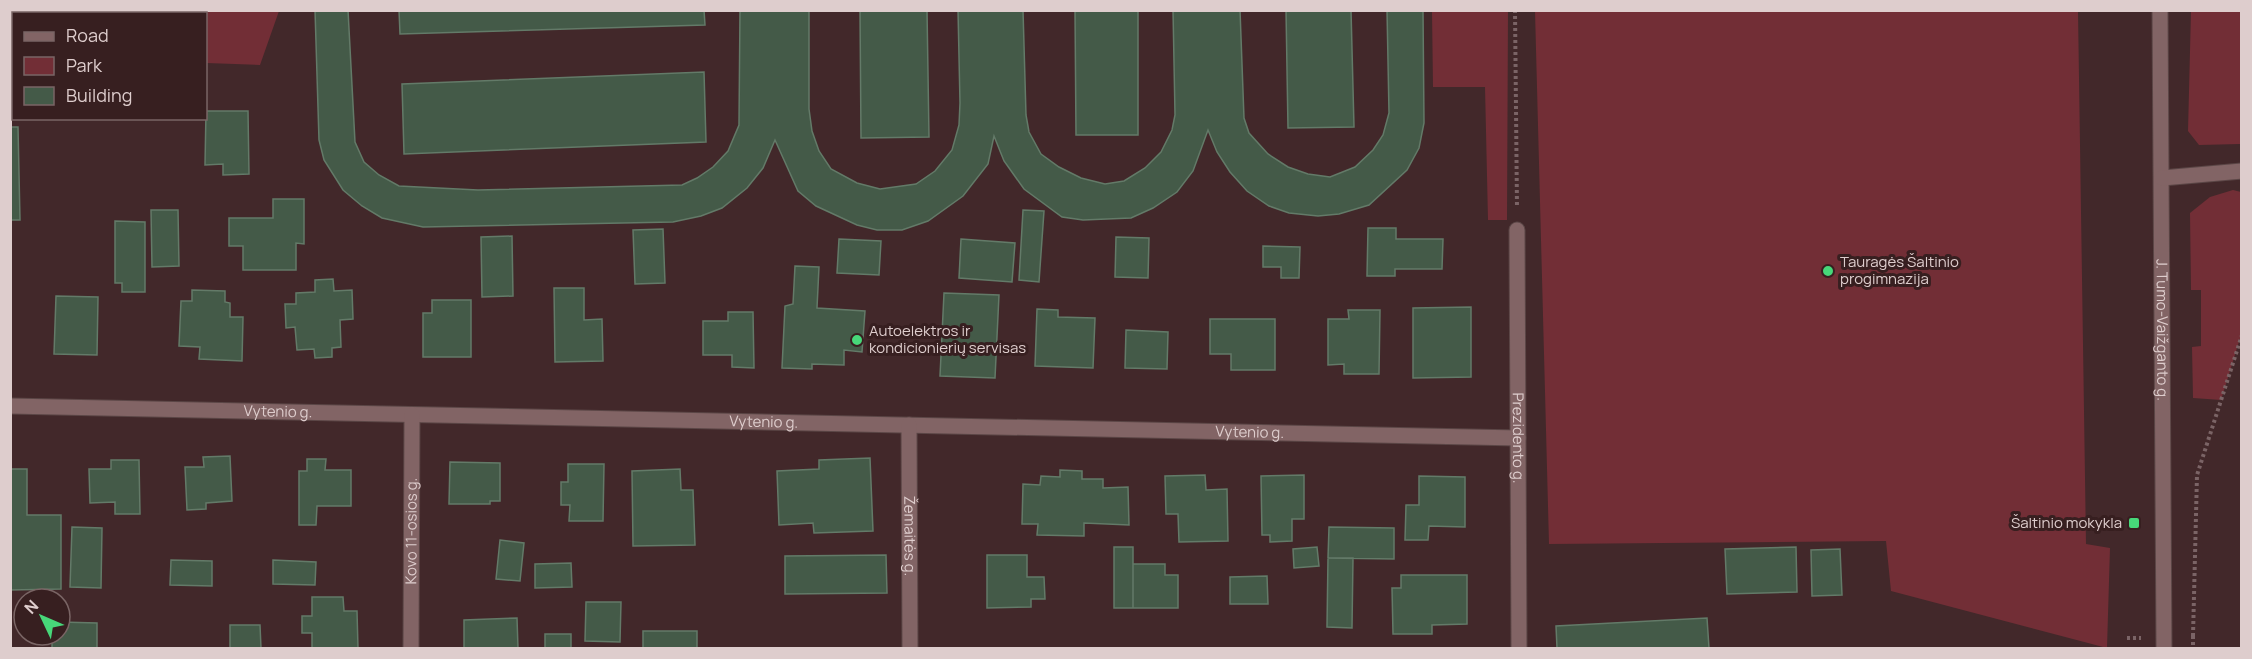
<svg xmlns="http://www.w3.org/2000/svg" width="2252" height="659" font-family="Manrope,sans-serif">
	<rect width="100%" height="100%" fill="#42282a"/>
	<!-- green -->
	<path fill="#722e36" d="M11,10H279V11L260,65L206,63V14H14L13,56H11Z
		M1432,11H1508L1507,220H1488L1485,87H1433Z
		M1535,11H2078L2086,544L2110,548L2107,648L1891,591L1886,541L1549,544Z
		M2191,11H2241L2240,144L2199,145L2188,131Z
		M2233,190L2241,192V335L2221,400L2193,398L2192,347L2201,346V290H2191L2190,213L2210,197Z"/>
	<!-- building -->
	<path fill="#445a48" stroke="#637a68" stroke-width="1.5" d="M315,10H348L355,142L364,162L379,175L399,186L478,190L682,185L697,178L713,167L728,151L739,125L740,10H809V109L812,131L819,151L831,169L857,183L880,189L916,184L935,171L952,150L959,125L960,103L958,10H1023L1026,115L1029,132L1041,154L1059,167L1081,178L1105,184L1124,181L1145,168L1161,152L1172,130L1175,115L1173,10H1240L1244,118L1249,133L1268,154L1288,167L1308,174L1330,177L1355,167L1373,150L1383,135L1389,113L1387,10H1423L1424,123L1419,148L1407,170L1369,205L1339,214L1318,216L1289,213L1269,206L1247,191L1230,172L1217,152L1208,130L1193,171L1177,192L1153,208L1131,218L1083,220L1062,217L1024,189L1004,161L994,136L988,164L963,196L928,221L902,230H877L857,225L816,206L798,191L775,140L763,168L747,188L722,208L701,216L673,222L423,227L382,218L362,206L343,190L324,160L319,140Z
		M399,10H704L705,25L400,34Z
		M860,10H927L929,137L861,138Z
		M1075,10H1138V135H1076Z
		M1286,10H1351L1354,127L1288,128Z
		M704,72L706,142L404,154L402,84Z
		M206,111H248L249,174L223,175V164L205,165Z
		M10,127H18L20,220H10Z
		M273,199H304V244L296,243V270H243V246H229V218H273Z
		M151,210H178L179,266L152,267Z
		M1023,210L1044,211L1039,282L1019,280Z
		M115,221L145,222V292H122V283H115Z
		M1368,228H1396V239H1443L1442,269H1395V276H1367Z
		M663,229L665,283L635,284L633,230Z
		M512,236L513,296L482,297L481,237Z
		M1116,237L1149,238L1148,278L1115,277Z
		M839,239L881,241L879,275L837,273Z
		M961,239L1015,243L1012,282L959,278Z
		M1263,246L1300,247L1299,278H1281V267H1263Z
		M795,266L819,267L817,308L865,311L862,352L844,350V365L812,364V369L782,368L785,306L793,304Z
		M333,279L334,291L352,290L353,319L340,320L341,347L332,348V357L315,358L314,349L297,350L295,327L286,328L285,304H296V293L315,292V280Z
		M554,288H584V320L602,319L603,361L555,362Z
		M192,290L225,291V302L230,303V317H243L242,361L199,359L200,347L179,346L181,301H192Z
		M944,293L999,295L995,378L940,376Z
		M56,296L98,297L97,355L54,354Z
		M432,300H471V357H423V313H432Z
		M1471,307V377L1413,378V308Z
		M1037,309L1058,310V317L1095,318L1093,368L1035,366Z
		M1348,310H1380L1379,374H1344V364L1328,365V319H1349Z
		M728,312H753L754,368L732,367V355H703V321H728Z
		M1210,319H1275V370H1231V354H1210Z
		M1126,330L1168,332L1167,369L1125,368Z
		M230,456L232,501L206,503V509L187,510L185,467H204L203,457Z
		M870,458L873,531L814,533L813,523L779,525L777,471L819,469V460Z
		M307,459H326L325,470H351V506H317L316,525H299V471H307Z
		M111,460H139L140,514H115V502L90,503L89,469H111Z
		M450,462L500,463V501H490V504H449Z
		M568,464H604L603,521H569L570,505H561V482H568Z
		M10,469H27V515H61V589L10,590Z
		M680,469L681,490H693L695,545L633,546L632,471Z
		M1060,470L1082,471V479H1103V488L1128,487L1129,525L1084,523V536L1037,535L1038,524H1022L1023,484L1040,485L1041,476L1060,477Z
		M1205,475L1206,490L1227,489L1228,541L1179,542L1178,514H1166L1165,476Z
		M1304,475V519H1292V541L1270,542V535H1262L1261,476Z
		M1419,476L1465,477V527L1429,526L1428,540H1405L1406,505H1419Z
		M72,527L102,528L101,588L70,587Z
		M1329,527L1394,528V559L1328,558Z
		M500,540L524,543L520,581L496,579Z
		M1114,547H1133V608H1114Z
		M1317,547L1319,566L1294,568L1293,549Z
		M1796,547L1797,592L1727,594L1725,549Z
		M1840,549L1842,595L1812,596L1811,550Z
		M886,555L887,593L785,594V556Z
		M987,555H1027V577H1044L1045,599H1031V607L987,608Z
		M1328,558H1353L1352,628L1327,627Z
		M171,560L212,561V586L170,585Z
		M273,560L316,562L315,585L273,584Z
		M571,563L572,587L535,588V564Z
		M1133,564H1165V575H1178V608H1133Z
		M1401,575H1467V624L1432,625V634H1393L1392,588H1401Z
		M1267,576L1268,604H1230V577Z
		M312,597H343L344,611H357L358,648H312V633H302V616H312Z
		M586,602H621L620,642L585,641Z
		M517,618L518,648H464V620Z
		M1707,618L1709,648H1557L1556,626Z
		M60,622L97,623V648H52V635H60Z
		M230,625H260L261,648H230Z
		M643,631H697V648H643Z
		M545,634H571V648H545Z"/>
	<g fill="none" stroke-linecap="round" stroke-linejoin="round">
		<defs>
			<g id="minor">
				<path id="s1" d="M2160,10L2164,648"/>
				<path d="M2162,178L2242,171"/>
				<path id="s2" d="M1517,230L1519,648"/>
				<path id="s3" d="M10,406L1518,438"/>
				<path id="s4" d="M909,425L910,648"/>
				<path id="s5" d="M411,648L412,415"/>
			</g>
		</defs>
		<!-- minor casing -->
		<use href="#minor" stroke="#5b4646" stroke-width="17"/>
		<!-- path -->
		<path stroke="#7b6466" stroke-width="4" stroke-dasharray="3 3" stroke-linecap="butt" d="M1515,10L1517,208
			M2193,636L2197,475L2242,335
			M2193,636V648
			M2127,638H2141"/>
		<!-- minor -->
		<use href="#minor" stroke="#826465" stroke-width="15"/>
	</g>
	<!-- markers -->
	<g fill="#47d779" stroke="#371f20" stroke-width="2">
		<circle cx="1828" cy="271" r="6"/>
		<circle cx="857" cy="340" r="6"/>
		<rect x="2128" y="517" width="12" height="12" rx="3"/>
	</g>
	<g text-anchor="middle" stroke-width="6" stroke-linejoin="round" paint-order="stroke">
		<!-- poi labels -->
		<g font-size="15" fill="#decdcd" stroke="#371f20" text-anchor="start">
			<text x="1840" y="267">Tauragės Šaltinio<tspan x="1840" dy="17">progimnazija</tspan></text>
			<text x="869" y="336">Autoelektros ir<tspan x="869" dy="17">kondicionierių servisas</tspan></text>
			<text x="2122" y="528" text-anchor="end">Šaltinio mokykla</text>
		</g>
		<!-- street labels -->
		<g font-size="15" fill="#decdcd" stroke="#371f20">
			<text dy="5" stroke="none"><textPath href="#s1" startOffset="320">J. Tumo-Vaižganto g.</textPath></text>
			<text dy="5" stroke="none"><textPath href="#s3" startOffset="268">Vytenio g.</textPath></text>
			<text dy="5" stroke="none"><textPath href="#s3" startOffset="754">Vytenio g.</textPath></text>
			<text dy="5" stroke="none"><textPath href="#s3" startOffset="1240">Vytenio g.</textPath></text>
			<text dy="5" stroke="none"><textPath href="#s2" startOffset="208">Prezidento g.</textPath></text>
			<text dy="5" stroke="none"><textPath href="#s5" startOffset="117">Kovo 11-osios g.</textPath></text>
			<text dy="5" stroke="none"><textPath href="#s4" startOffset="111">Žemaitės g.</textPath></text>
		</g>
	</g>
	<!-- border -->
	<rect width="2252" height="659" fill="none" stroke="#decdcd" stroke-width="24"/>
	<!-- legend -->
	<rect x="12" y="12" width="195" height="108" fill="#371f20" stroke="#7a6565" stroke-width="1.5"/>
	<rect x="24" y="32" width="30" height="9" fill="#826465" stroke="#7a6565" stroke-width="1.5"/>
	<text x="66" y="42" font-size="18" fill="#decdcd">Road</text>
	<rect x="24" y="57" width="30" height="18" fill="#722e36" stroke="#7a6565" stroke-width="1.5"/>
	<text x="66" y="72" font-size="18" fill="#decdcd">Park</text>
	<rect x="24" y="87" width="30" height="18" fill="#445a48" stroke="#7a6565" stroke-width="1.5"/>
	<text x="66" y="102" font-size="18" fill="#decdcd">Building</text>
	<!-- north arrow -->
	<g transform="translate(42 617) rotate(314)"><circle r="28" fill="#371f20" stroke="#7a6565" stroke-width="1.5"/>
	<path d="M0-4.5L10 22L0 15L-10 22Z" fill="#47d779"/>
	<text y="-9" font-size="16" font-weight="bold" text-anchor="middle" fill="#decdcd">N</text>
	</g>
</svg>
